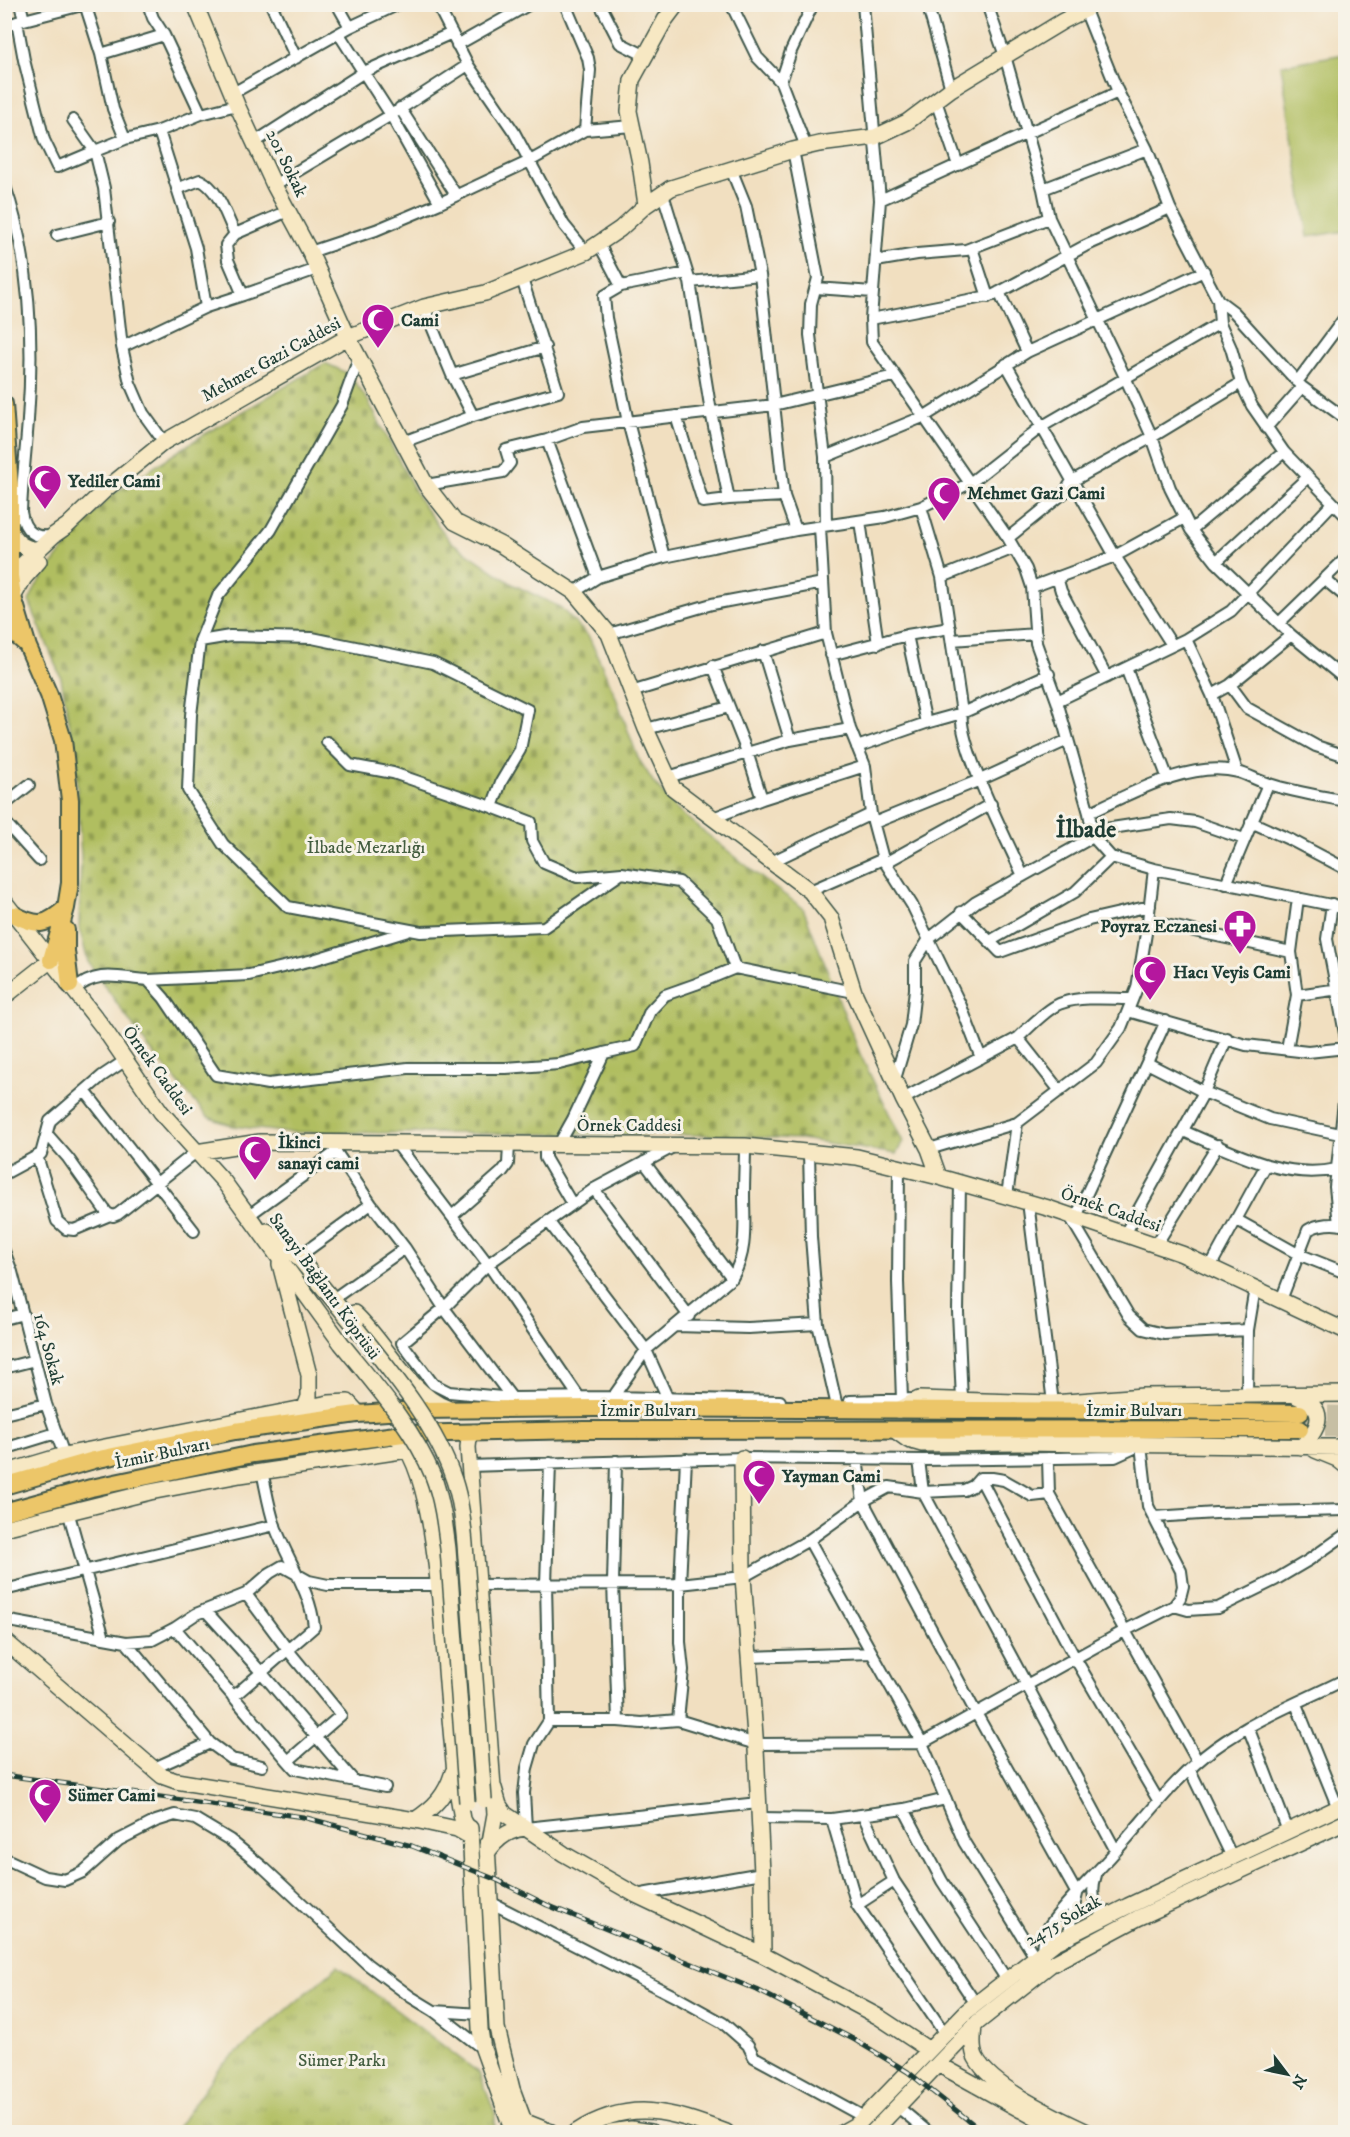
<svg xmlns="http://www.w3.org/2000/svg" width="1350" height="2137" font-family="'IM FELL DW Pica',serif">
	<defs>
		<pattern id="cemetery-stones" width="16" height="16" patternUnits="userSpaceOnUse" patternTransform="scale(1.5)"><rect width="16" height="16" fill="#b0be60"/><path d="M2 7V4a2 2 0 0 1 4 0v3zM10 15v-3a2 2 0 0 1 4 0v3z" fill="#8f9c50"/></pattern>
		<pattern id="park-tufts" width="24" height="20" patternUnits="userSpaceOnUse" patternTransform="scale(1.5)"><rect width="24" height="20" fill="#b0be60"/><path d="M3 7l-1-3M5 7V3M7 7l1-3M15 17l-1-3M17 17v-4M19 17l1-3" fill="none" stroke="#8f9c50"/></pattern>
	</defs>
	<rect width="100%" height="100%" fill="#f7f3e8"/>
	<filter id="ink" filterUnits="userSpaceOnUse"><feTurbulence type="fractalNoise" baseFrequency=".0167" numOctaves="2"/><feDisplacementMap in="SourceGraphic" scale="12" xChannelSelector="R" yChannelSelector="G"/><feConvolveMatrix kernelMatrix="1 2 1 2 8 2 1 2 1" color-interpolation-filters="sRGB"/></filter>
	<filter id="wash" filterUnits="userSpaceOnUse"><feTurbulence type="fractalNoise" baseFrequency=".008" numOctaves="4" result="noise"/><feDisplacementMap in="SourceGraphic" scale="24" xChannelSelector="R" yChannelSelector="G"/><feGaussianBlur stdDeviation="1.35" result="paint"/><feColorMatrix in="noise" values="0 0 0 0 0 0 0 0 0 0 0 0 0 0 0 0 0 1.4 0 .05"/><feComposite in="paint" operator="in"/></filter>
	<g filter="url(#wash)">
		<rect width="100%" height="100%" fill="#f1dfc0"/>
		<!-- green -->
		<path fill="#b0be60" stroke="#687e4a" stroke-width="1.5" d="M1345,54V231L1308,237L1281,65Z"/>
		<!-- cemetery -->
		<path fill="url(#cemetery-stones)" stroke="#687e4a" stroke-width="1.5" d="M325,363L349,374L367,399L422,504L450,541L514,585L560,607L589,637L615,695L638,758L654,783L677,810L768,883L803,908L860,1054L903,1142L896,1154L802,1139L698,1135L283,1132L233,1126L208,1117L147,1046L88,962L79,927L81,857L75,754L61,678L29,601L36,586L82,526L113,494L200,437Z"/>
		<!-- park -->
		<path fill="url(#park-tufts)" stroke="#687e4a" stroke-width="1.5" d="M338,1966L479,2073L495,2113V2132H174L218,2069Z"/>
	</g>
	<g filter="url(#ink)">
		<g fill="none" stroke-linecap="round" stroke-linejoin="round">
			<!-- primary-tunnel -->
			<path stroke="#c7bfa4" stroke-width="16" stroke-dasharray="16 8" stroke-linecap="butt" d="M1304,1413L1346,1414
				M1301,1429H1346"/>
			<defs>
				<path id="street" d="M20,4L24,20L86,4
					M85,4L101,54
					M271,4L296,58
					M337,4L350,27
					M437,4L468,65L514,132L564,225L586,252
					M565,4L588,58L590,70L585,130
					M600,4L620,43L644,55
					M731,4L757,57L781,82L806,147
					M863,4L880,200L871,319L872,342L1008,538L1026,569L1032,587L1036,643L1057,701L1089,813L1093,837L1111,857L1154,869L1346,908
					M931,4L930,14L951,89
					M987,4L1005,56L1043,189L1049,218L1125,377L1152,437L1170,488L1191,530L1216,562L1291,635L1346,680
					M1064,4L1075,15
					M1085,10L1118,92L1147,149L1170,208L1218,300L1234,312L1302,387L1346,419
					M17,22L24,60L44,140L57,167L95,151L73,120
					M4,26L24,20
					M339,34L391,115L440,203
					M164,35L201,114
					M457,45L530,4
					M781,82L791,51L813,4
					M233,93L350,27L399,4
					M936,101L958,165
					M400,108L456,195
					M125,139L113,109L101,54L164,35L153,18L148,4
					M255,142L364,72L452,33
					M793,150L818,278L811,304L810,335L825,457L826,525
					M731,169L746,206L760,275L784,496L796,530
					M4,183C31,259 34,341 28,420C26,451 22,481 21,512C24,531 35,540 54,535
					M274,185L391,115L468,65
					M177,189L200,180C219,189 226,216 235,234
					M1043,189L1147,149
					M663,194L690,282L711,412L729,499L784,496
					M880,200L1118,92
					M57,235L109,222
					M598,242L621,286L604,296L606,318L628,422L664,557
					M972,248L988,297
					M310,252L376,230L440,203L530,161L585,130L632,126
					M876,261L917,254L966,250L1049,218
					M690,282L760,275
					M621,286L687,273
					M816,288L873,292
					M999,292L1027,352
					M243,295L317,269
					M1218,300L1220,323L1231,348L1241,383L1252,406L1284,452L1346,516
					M206,307L243,295L228,260L226,245L235,234L288,211
					M424,307L452,375L473,416
					M871,319L994,295L1085,246L1170,208
					M122,347L206,307L196,248L159,131
					M359,358L342,405L271,530L218,596L200,641L191,715L188,790L223,844L288,907L421,932L544,927L622,873L679,882L717,918L735,968L854,992
					M1006,364L1115,556L1172,645
					M452,375L545,347
					M1297,382L1346,316
					M676,416L703,502L729,499
					M1266,428L1302,387
					M547,440L598,577
					M164,442L143,413L130,383L122,347L104,188L95,151L125,139L159,131L201,114L237,105
					M403,442L473,416L558,392L522,279
					M825,457L925,416L1027,352L1204,271
					M426,485L503,472L510,463L506,450L547,440L583,427L774,405L894,376
					M921,507L942,577L962,713C957,743 1009,844 1023,876
					M860,521L878,644
					M820,527L826,633L850,729L865,766L871,814L883,859L912,905L961,1006L981,1058
					M1191,530L1284,452
					M1008,538L1065,492L1072,481L1152,437L1241,383
					M1216,562L1308,477
					M942,577L1014,548
					M1057,577L1061,591L1107,677
					M1324,579L1346,597
					M1032,587L1115,556L1184,518
					M574,592L598,577L664,557L796,530L885,517L921,507L970,483L1041,427L1220,323
					M1279,623L1346,558
					M609,634L712,604L823,583
					M907,635L926,723
					M1186,639L1212,695L1237,771
					M952,640L1036,634
					M200,641L230,636L312,638L433,663L528,710L520,750L501,782L492,807L531,822L532,841L544,863L577,877L622,873
					M763,651L790,740
					M831,655L907,635L950,628
					M713,666L747,752L762,799
					M1126,668L1168,779
					M1230,685L1247,708L1316,746L1346,756
					M631,692L826,633
					M1212,695L1230,685L1291,635
					M1057,701L1186,639L1231,611L1333,503
					M646,729L729,707
					M327,742L350,765L393,773L492,807
					M857,747L926,723L962,713L1049,674
					M668,777L790,740L850,729
					M4,805L29,785
					M1089,813C1130,794 1192,759 1238,772C1249,775 1258,781 1269,784C1293,792 1320,796 1346,801
					M713,818L762,799L865,766
					M4,821L39,860
					M1251,822L1291,840L1346,869
					M874,823L980,780L1068,740
					M1092,831L1171,819L1195,822L1244,839
					M771,862L871,814
					M885,863L991,804
					M1226,884L1268,784
					M810,891L883,859
					M1332,904L1327,939L1346,1039
					M961,912L1000,952L1089,920L1150,906
					M1148,921L1291,952
					M990,941L1075,892L1111,857
					M148,980L249,975L313,960L408,931
					M74,990C98,969 118,978 148,980L164,998L216,1075L268,1084L408,1068H506L559,1064L604,1053
					M1297,995L1346,988
					M1128,1011L1246,1045L1308,1052L1346,1048
					M1018,1038L1060,1091
					M1287,1049L1297,995L1291,952L1298,898
					M1147,1063L1204,1092L1270,1119L1340,1134
					M895,1079L911,1025L915,989V961L929,939L976,902L1093,837
					M85,1091L194,1231
					M903,1099L1018,1038C1028,1028 1050,1006 1062,1003C1082,996 1111,999 1132,999
					M1183,1131C1231,1151 1283,1181 1337,1169
					M47,1134L68,1158L107,1213L113,1216L118,1214L196,1152
					M396,1143L488,1264L579,1397
					M336,1144V1152L371,1204L405,1248L444,1308L512,1398
					M545,1144V1158L572,1204
					M559,1144L573,1119L604,1053L635,1046L650,1011L665,995L696,984L735,968
					M673,1147L594,1189L488,1264L444,1308L402,1343L433,1384L449,1392L512,1398L613,1397L780,1401
					M929,1149L1017,1123L1096,1063L1121,1028L1137,988L1148,921L1154,869
					M809,1152L811,1237L818,1324L836,1402
					M37,1156L57,1221L66,1229L74,1230L110,1215
					M644,1162L732,1278
					M899,1167L898,1282L902,1400
					M4,1174L41,1154L50,1121L102,1076L126,1060
					M960,1183L958,1312L962,1400
					M594,1189L689,1316
					M1007,1196L1017,1123
					M1028,1202L1053,1403
					M249,1215L336,1152
					M1069,1215L1129,1316L1143,1329L1164,1334L1248,1330
					M452,1216L502,1172L508,1164L509,1144
					M1076,1217L1166,1021
					M1237,1220L1298,1254L1346,1273
					M548,1221L646,1350L668,1399
					M1339,1224L1335,1187L1346,1082
					M1125,1234L1204,1092L1227,1038
					M1156,1245L1218,1145
					M4,1251L12,1272L46,1404L64,1455
					M298,1257L371,1204
					M1210,1267L1266,1165
					M333,1299L405,1248
					M1281,1300L1308,1230C1318,1224 1334,1222 1345,1226
					M4,1319L23,1314
					M676,1326L748,1328L818,1324
					M4,1368L35,1360
					M1247,1395L1248,1330L1255,1288
					M613,1397L646,1350L732,1278C748,1252 744,1223 744,1194C744,1178 745,1162 745,1146
					M850,1401L915,1399
					M4,1414L46,1404
					M4,1449L56,1433
					M1048,1458L1049,1494L1198,1762
					M857,1459L863,1501L976,1713L1077,1894L1070,1924V1939
					M919,1460L923,1492L1116,1851
					M550,1463L546,1584L549,1721L534,1744L527,1768L524,1793L526,1828L758,1803
					M469,1466L742,1458L924,1460L1115,1457L1141,1445L1148,1506L1181,1571L1183,1586L1180,1598L1174,1606L1126,1630L922,1743L756,1744L678,1720L642,1723L618,1721L613,1583L616,1461
					M980,1478L1075,1658L1158,1800
					M68,1511L104,1638
					M1154,1517L1216,1513L1346,1510
					M809,1540L922,1743L964,1842L1035,1957
					M473,1585L680,1584L743,1577L809,1540L863,1501L889,1487L923,1492L964,1490L973,1486L980,1478H992L1004,1480L1032,1496L1049,1494
					M4,1590L275,1525
					M1174,1606L1188,1610L1218,1608L1275,1580L1309,1560L1346,1534
					M205,1610L261,1672L354,1781
					M4,1620L126,1642L152,1640L175,1628L196,1614L246,1594L270,1573L282,1566L309,1581L328,1585H443
					M175,1628L288,1761L341,1715L287,1649L246,1594
					M126,1642L210,1743L152,1769
					M749,1657L872,1653
					M233,1697L314,1627C311,1591 287,1560 275,1526C269,1509 266,1489 262,1471
					M1296,1704L1338,1808
					M678,1720L683,1670L680,1642V1584L686,1459
					M549,1721H618
					M1248,1727L1288,1831
					M210,1743L232,1759L262,1766
					M288,1761L295,1769L385,1787
					M1190,1770L1232,1857
					M904,1809L942,1881L1007,1980
					M863,1815L894,1881L976,2004
					M758,1818L832,1819L904,1809L946,1799
					M832,1819L857,1905L945,2034
					M4,1858L45,1877L65,1880L83,1872L119,1840L156,1821L175,1815L195,1819L230,1840L264,1868L367,1964L411,1997L434,2011L483,2049
					M1096,1875C1092,1887 1091,1899 1100,1910L1113,1913
					M636,1895L762,1873
					M490,1902L678,1998L723,2023L748,2045L754,2057L864,2117
					M857,1905L894,1881
					M1044,1956C1040,1947 1044,1933 1050,1925C1066,1901 1094,1876 1114,1853C1147,1817 1175,1777 1215,1748C1255,1719 1302,1701 1346,1679
					M434,2011L480,2014
					M898,2107L928,2132"/>
				<path id="secondary" d="M195,4L237,105L274,185L310,252L348,337L426,485L455,522L501,545L574,592L609,634L646,729L673,788L810,891L831,918L854,992L903,1099L929,1149L939,1177
					M646,205L640,163L629,111L632,80L665,20L677,4
					M11,533C17,543 28,552 39,548
					M5,581L54,535L67,526L106,489L164,442L348,337L424,307L485,293L586,252L620,229L646,205L671,188L793,150L819,144L875,137L907,122L951,89L1063,21L1085,10L1090,4
					M13,597L24,578L39,561
					M4,901L102,1026L161,1112L224,1182L341,1343
					M4,997L51,960
					M196,1152L260,1142L396,1143L745,1146L857,1157L939,1177L1048,1208L1182,1254L1346,1331
					M267,1231L298,1257L357,1329
					M280,1264L309,1375V1397L302,1415
					M354,1313C385,1341 408,1393 447,1408
					M1296,1396C1328,1408 1321,1427 1301,1447
					M898,1410L919,1399L1053,1403L1143,1396L1346,1394
					M894,1430L908,1440L922,1444L1018,1443L1346,1447
					M474,1432L469,1439L468,1447L495,1814L488,1853
					M394,1435C434,1463 440,1608 445,1656C448,1699 452,1741 456,1784L462,1819L471,1837
					M1315,1450L1337,1459L1346,1466
					M742,1458L743,1577L756,1749L762,1873L763,1955
					M4,1473L64,1455L329,1403L348,1402L359,1414
					M4,1528L150,1492L240,1475L408,1450
					M4,1640L162,1776L176,1781L415,1820L457,1829L471,1837
					M494,1788L499,1805L505,1814L564,1854L636,1895L763,1955L879,2017L929,2050
					M415,1820C435,1807 446,1795 453,1772
					M470,1828L480,2029L483,2049L513,2132
					M487,1845L497,2028L512,2089L528,2132
					M489,1850C498,1838 511,1829 526,1828
					M974,2026C973,2036 971,2049 976,2058C992,2088 1056,2117 1087,2132
					M938,2064L1061,2132
					M523,2121L551,2132
					M576,2132C630,2098 671,2111 726,2132
					M611,2132L631,2129L651,2132
					M843,2132L859,2123L967,2011L1054,1943L1128,1906L1346,1804
					M873,2132L978,2022L1050,1965L1138,1918L1346,1822"/>
				<path id="primary" d="M4,404L10,487V576L13,597L28,647L49,695L63,740L70,800V883L66,908L51,960
					M4,625L26,644
					M15,915C38,927 46,926 66,908
					M66,930V951L70,985
					M4,1486L94,1460L235,1431L357,1414L418,1410L596,1408L1165,1411L1300,1413
					M4,1512L91,1488L253,1454L403,1434L584,1430L1300,1429"/>
			</defs>
			<!-- street casing -->
			<use href="#street" stroke="#3e5549" stroke-width="14"/>
			<!-- secondary casing -->
			<use href="#secondary" stroke="#3e5549" stroke-width="18"/>
			<!-- primary casing -->
			<use href="#primary" stroke="#3e5549" stroke-width="20"/>
			<!-- street -->
			<use href="#street" stroke="#fff" stroke-width="10"/>
			<!-- secondary -->
			<use href="#secondary" stroke="#f7e8c3" stroke-width="15"/>
			<!-- primary -->
			<use href="#primary" stroke="#ecc669" stroke-width="16"/>
			<defs>
				<path id="rail" d="M4,1775L303,1817L412,1846L497,1880L547,1905L757,1990L855,2040L908,2072L983,2132"/>
			</defs>
			<!-- rail casing -->
			<use href="#rail" stroke="#1f3d34" stroke-width="5"/>
			<!-- rail -->
			<use href="#rail" stroke="#f7f3e8" stroke-width="3" stroke-dasharray="9" stroke-linecap="butt"/>
			<defs>
				<path id="secondary-bridge" d="M357,1329C394,1375 435,1424 454,1480C461,1501 463,1522 465,1544L484,1800
					M341,1343C374,1384 413,1427 433,1476C442,1499 445,1525 448,1549L467,1802"/>
			</defs>
			<!-- secondary-bridge casing -->
			<use href="#secondary-bridge" stroke="#3e5549" stroke-width="18" stroke-linecap="butt"/>
			<!-- secondary-bridge -->
			<use href="#secondary-bridge" stroke="#f7e8c3" stroke-width="15"/>
		</g>
	</g>
	<!-- icons -->
	<defs>
		<symbol id="mosque-pin" viewBox="-11 -11 22 30"><path d="M0 17L-7.5 6A9.5 9.5 0 1 1 7.5 6Z" fill="#b5179e" stroke="#f7f3e8"/><path d="M3.5-4.9A6 6 0 1 0 3.5 4.9A5 5 0 1 1 3.5-4.9Z" fill="#fff"/></symbol>
		<symbol id="pharmacy-pin" viewBox="-11 -11 22 30"><path d="M0 17L-7.5 6A9.5 9.5 0 1 1 7.5 6Z" fill="#b5179e" stroke="#f7f3e8"/><path d="M-2-6h4v4h4v4h-4v4h-4v-4h-4v-4h4Z" fill="#fff"/></symbol>
	</defs>
	<g fill-rule="evenodd">
		<use href="#mosque-pin" x="359" y="301" width="38" height="52"/>
		<use href="#mosque-pin" x="26" y="462" width="38" height="52"/>
		<use href="#mosque-pin" x="925" y="474" width="38" height="52"/>
		<use href="#pharmacy-pin" x="1221" y="907" width="38" height="52"/>
		<use href="#mosque-pin" x="1131" y="953" width="38" height="52"/>
		<use href="#mosque-pin" x="236" y="1133" width="38" height="52"/>
		<use href="#mosque-pin" x="740" y="1457" width="38" height="52"/>
		<use href="#mosque-pin" x="26" y="1776" width="38" height="52"/>
	</g>
	<g text-anchor="middle" stroke-width="6" stroke-linejoin="round" paint-order="stroke">
		<!-- street labels -->
		<g font-size="18" fill="#1f3d34" stroke="#f7f3e8">
			<text transform="translate(287 163) rotate(64)" y="6">201 Sokak</text>
			<text transform="translate(271 359) rotate(-29)" y="6">Mehmet Gazi Caddesi</text>
			<text transform="translate(158 1070) rotate(54)" y="6">Örnek Caddesi</text>
			<text x="629" y="1131">Örnek Caddesi</text>
			<text transform="translate(1111 1209) rotate(19)" y="6">Örnek Caddesi</text>
			<text transform="translate(325 1286) rotate(54)" y="6">Sanayi Bağlantı Köprüsü</text>
			<text transform="translate(49 1349) rotate(75)" y="6">164 Sokak</text>
			<text x="648" y="1416">İzmir Bulvarı</text>
			<text x="1134" y="1416">İzmir Bulvarı</text>
			<text transform="translate(162 1453) rotate(-12)" y="6">İzmir Bulvarı</text>
			<text transform="translate(1063 1920) rotate(-30)" y="6">2475 Sokak</text>
		</g>
		<!-- poi labels -->
		<g font-size="18" font-weight="bold" fill="#1f3d34" stroke="#f7f3e8" text-anchor="start">
			<text x="401" y="326">Cami</text>
			<text x="68" y="487">Yediler Cami</text>
			<text x="967" y="499">Mehmet Gazi Cami</text>
			<text x="1217" y="932" text-anchor="end">Poyraz Eczanesi</text>
			<text x="1173" y="978">Hacı Veyis Cami</text>
			<text x="278" y="1148">İkinci<tspan x="278" dy="21">sanayi cami</tspan></text>
			<text x="782" y="1482">Yayman Cami</text>
			<text x="68" y="1801">Sümer Cami</text>
		</g>
		<!-- park labels -->
		<g font-size="18" fill="#435d3f" stroke="#f7f3e8">
			<text x="366" y="853">İlbade Mezarlığı</text>
			<text x="342" y="2066">Sümer Parkı</text>
		</g>
		<!-- district labels -->
		<g font-size="24" font-weight="bold" fill="#1f3d34" stroke="#f7f3e8">
			<text x="1086" y="837">İlbade</text>
		</g>
	</g>
	<!-- margin -->
	<rect width="1350" height="2137" fill="none" stroke="#f7f3e8" stroke-width="24"/>
	<!-- north arrow -->
	<g transform="translate(1287 2074) rotate(122)" stroke="#f7f3e8" stroke-width="4.5" paint-order="stroke">
	<path d="M0-4.5L10 22L0 15L-10 22Z" fill="#1f3d34"/>
	<text y="-9" font-size="16" font-weight="bold" text-anchor="middle" fill="#1f3d34">N</text>
	</g>
</svg>
